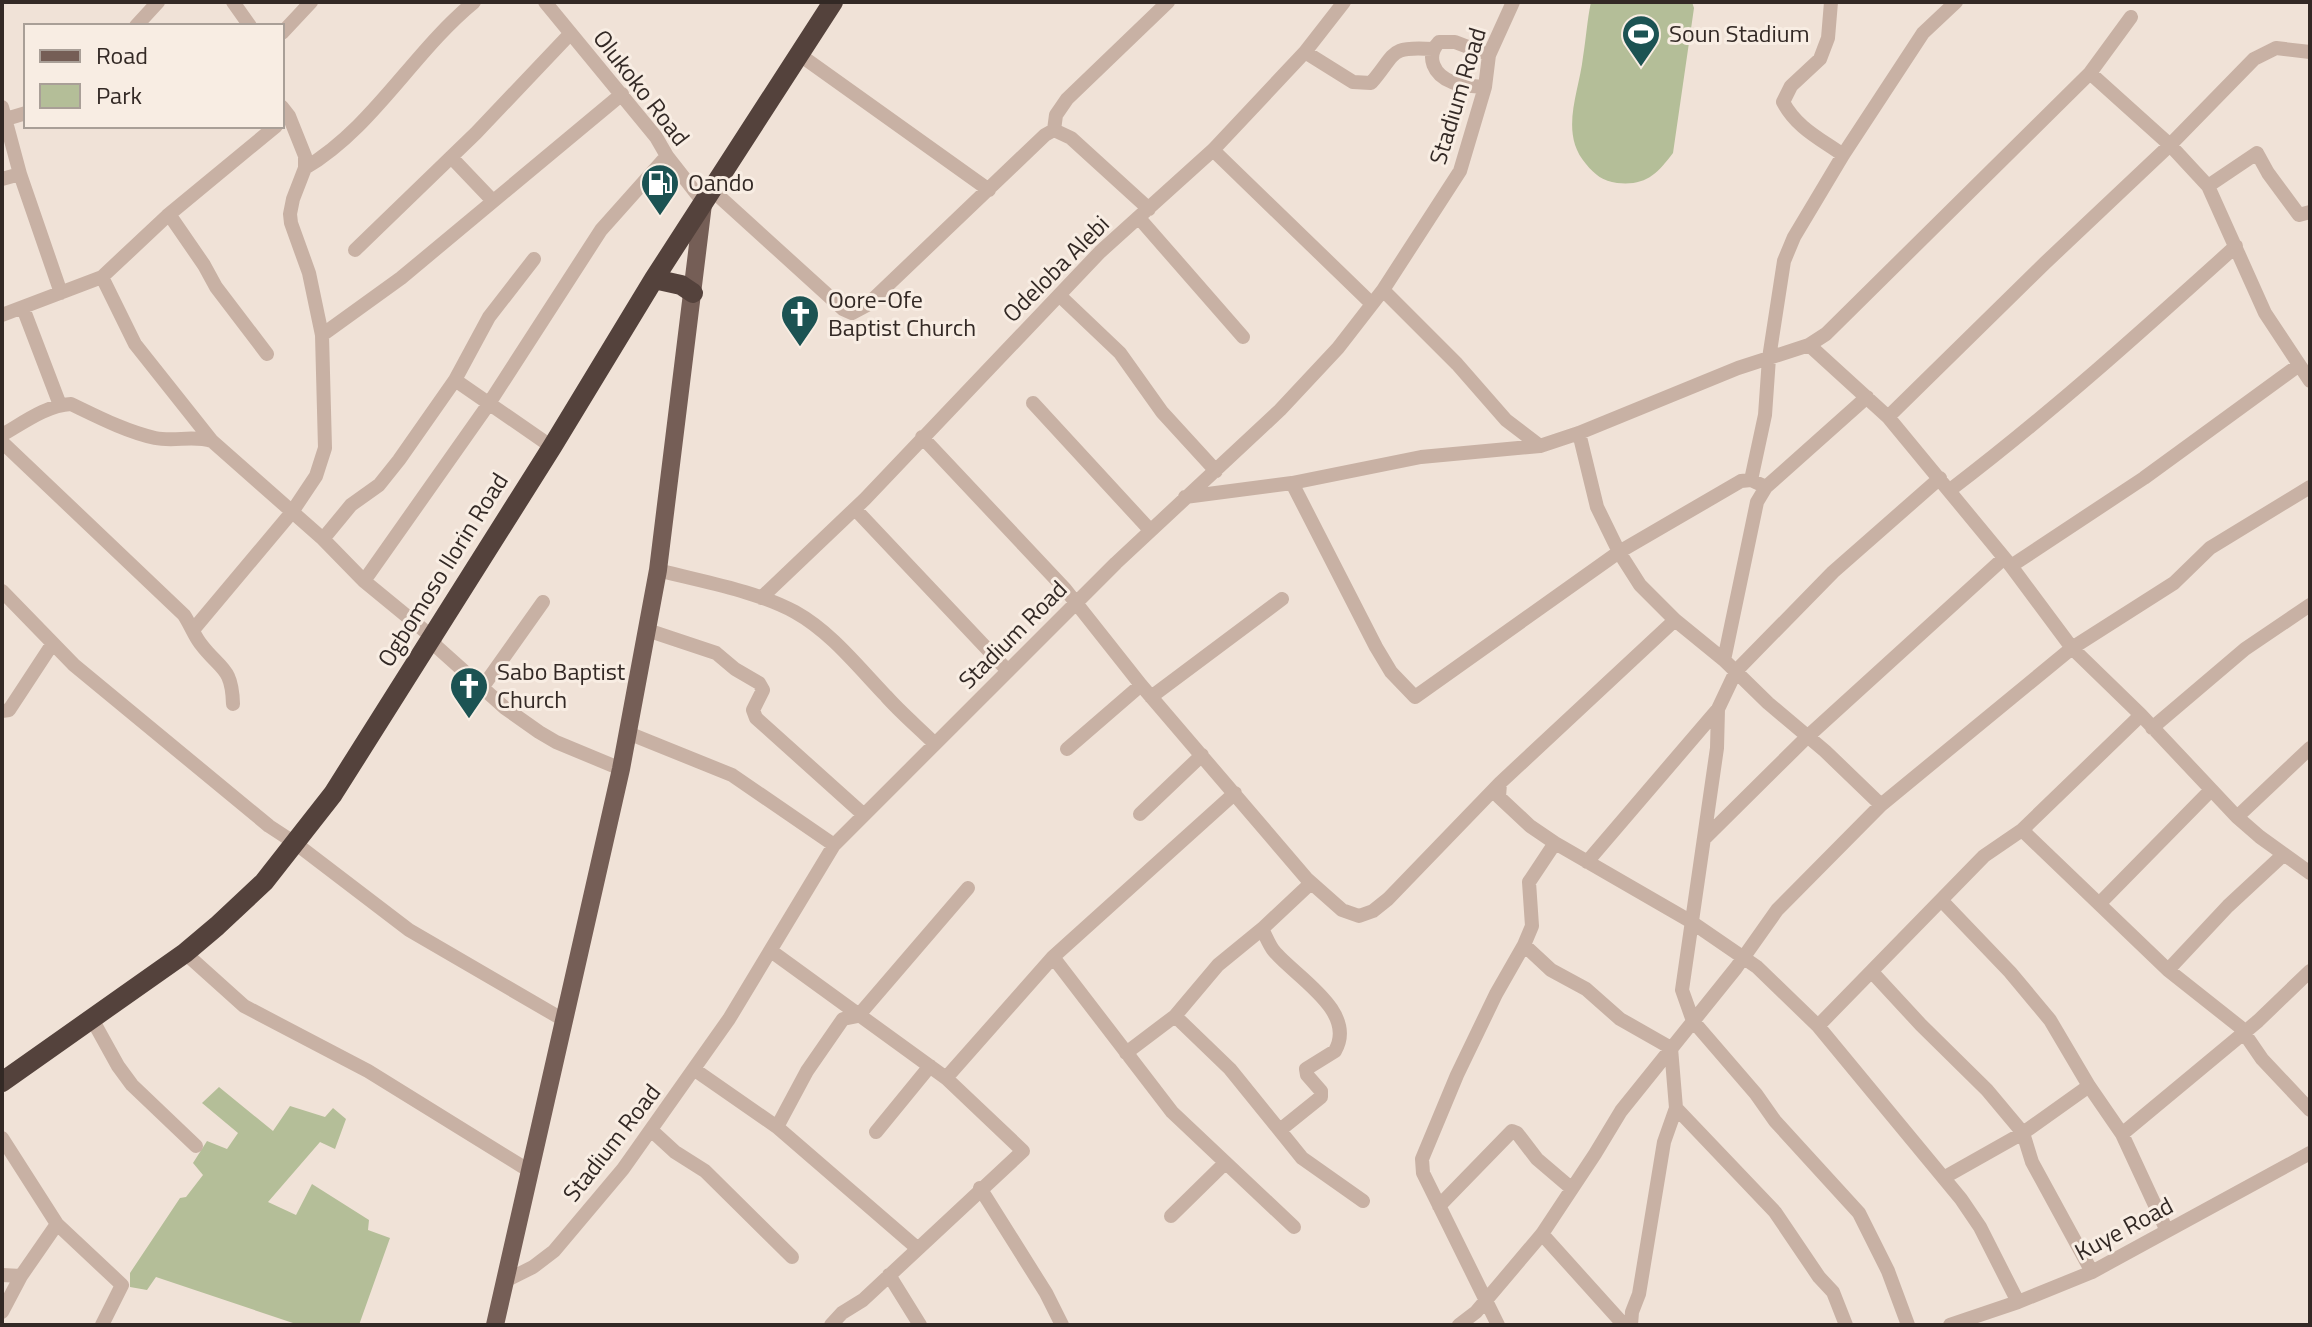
<svg xmlns="http://www.w3.org/2000/svg" width="2312" height="1327" font-family="'Titillium Web',sans-serif">
	<rect width="100%" height="100%" fill="#f0e2d7"/>
	<!-- green -->
	<path fill="#b4be98" d="M1591,2H1692L1694,8L1673,153C1657,174 1646,186 1617,183C1603,181 1595,175 1586,164C1559,133 1579,93 1583,57C1586,39 1587,21 1591,2Z
		M219,1087L273,1131L290,1106L325,1117L333,1108L346,1119L335,1149L320,1142L268,1202L296,1215L312,1184L369,1220L368,1230L390,1238L359,1325H299L156,1277L147,1290L130,1287V1273L180,1198L186,1197L203,1175L193,1163L207,1141L227,1149L238,1133L202,1103Z"/>
	<g fill="none" stroke-linecap="round" stroke-linejoin="round">
		<!-- minor -->
		<path stroke="#c8b1a4" stroke-width="14" d="M233,2L250,26
			M545,2L656,137L667,156L703,202
			M1831,2L1828,38L1820,59L1791,86L1783,102C1797,128 1819,138 1843,155
			M136,26L158,2
			M282,33L311,2
			M1305,52L1353,82L1371,83C1397,53 1388,46 1433,49
			M800,55L989,190
			M2090,73L2170,145L2208,186L2265,313L2310,381
			M1485,87C1474,86 1461,86 1452,82C1434,75 1425,57 1439,42H1455L1489,55
			M2,107L20,174L61,293
			M6,119L26,113
			M1054,130L1056,115L1067,99L1168,2
			M1213,150L1371,303
			M451,157L492,200
			M305,168C373,128 413,52 474,2
			M2,179L20,174
			M2208,186L2257,153L2268,173L2299,215L2310,212
			M712,190L843,309L852,313L867,305L1045,135L1054,130L1071,138L1149,209
			M167,216L173,220L204,265L216,287L267,354
			M1139,218L1243,337
			M355,250L476,133L570,34
			M102,277L135,344L212,441L323,539L364,581L431,636L437,647L505,708L539,732L556,742L621,769
			M1383,290L1457,364L1506,420L1540,446
			M1059,295L1120,353L1162,412L1216,471
			M23,308L60,405
			M2,315L102,277L167,216L276,126
			M322,335L401,278L622,94
			M1809,345L1888,417L2011,566L2072,648L2141,715L2237,817L2260,837L2310,873
			M455,380L552,447
			M1033,403L1150,530
			M1888,417L2045,263L2170,145L2254,59L2276,48L2310,52
			M1579,433L1597,507L1619,552L1640,585L1675,620L1724,660L1768,703L1825,751L1881,805
			M2,435C23,423 47,405 71,404C98,417 127,432 155,438C175,442 193,435 212,441
			M922,437L1065,589L1141,685L1307,879L1342,910L1359,916L1373,911L1388,899L1500,783L1675,620
			M2,442L184,615C190,624 194,635 200,643C220,670 232,666 233,704
			M1751,480L1765,415L1769,358L1784,261L1794,237L1843,155L1923,33L1956,2
			M1292,483L1376,647L1391,672L1415,697L1619,552L1741,481L1751,480L1766,487
			M1950,490C2050,414 2143,330 2236,246
			M1185,497L1292,483L1421,457L1540,446L1579,433L1738,368L1809,345L1826,334L2090,73L2131,17
			M855,509L1008,671
			M323,539L351,505L379,485L399,460L455,380L489,317L534,259
			M2011,566L2144,478L2299,365
			M658,570C703,582 754,590 795,612C831,632 858,667 886,696C901,713 919,728 935,744
			M364,581L488,405L601,230L667,156
			M2,591L74,665L269,826L295,843L409,930L562,1019
			M761,598L865,499L1100,252L1213,150L1305,52L1344,2
			M193,630L292,512L316,476L325,448L322,335L309,273L291,223L290,214L293,199L305,168V156L289,116L282,107
			M647,630L716,653L735,669L759,683L763,690L753,710L756,718L864,815
			M1724,660L1757,502L1766,487L1867,397
			M482,688L543,602
			M1151,697L1282,599
			M1718,709L1717,748L1682,990L1693,1021L1756,1094L1775,1121L1859,1213L1888,1271L1908,1325
			M2,711L9,710L53,643
			M2152,728L2245,649L2310,605
			M628,733L732,775L834,845
			M1067,749L1141,685
			M1500,783L1499,797L1530,826L1555,843L1690,921L1757,967L1818,1026L1961,1199L1980,1227L2018,1302
			M1140,814L1202,755
			M2237,817L2310,748
			M2022,830L2168,970L2240,1027L2262,1059L2310,1110
			M1705,838L1806,738L2004,558
			M1587,862L1718,709L1736,671L1833,572L1940,478
			M1942,901L2010,972L2050,1020L2089,1086L2122,1134L2167,1231
			M2100,903L2210,791
			M1262,929C1266,936 1269,945 1274,951C1294,976 1358,1011 1335,1051L1306,1069L1307,1075L1321,1091V1097L1280,1130
			M1524,945L1551,970L1586,989L1620,1019L1671,1048L1676,1108L1664,1142L1639,1294L1632,1312L1631,1325
			M771,951L946,1078L1023,1151L863,1300L842,1313L831,1325
			M185,953L244,1006L368,1071L528,1170
			M1053,957L1172,1112L1294,1227
			M2168,970L2228,906L2283,855
			M1872,972L1921,1025L1987,1090L2023,1133L2032,1162L2092,1272
			M1175,1016L1230,1069L1302,1158L1363,1201
			M92,1019L118,1066L132,1085L196,1146
			M1818,1026L1984,856L2022,830L2141,715
			M1126,1053L1175,1016L1218,965L1262,929L1311,883
			M695,1070L777,1127L917,1248
			M946,1078L1053,957L1235,793
			M1676,1108L1775,1212L1819,1277L1833,1292L1846,1325
			M777,1127L807,1071L843,1019L858,1016L968,888
			M651,1130L675,1152L705,1171L792,1257
			M876,1132L930,1066
			M2122,1134L2258,1021L2310,971
			M2,1138L57,1224L122,1285L102,1325
			M1945,1177L2023,1133L2089,1086
			M980,1188L1046,1293L1062,1325
			M1439,1206L1512,1131L1517,1133L1537,1159L1571,1188
			M1171,1216L1224,1164
			M1542,1234L1624,1325
			M2,1275L21,1276
			M889,1275L920,1325
			M505,1281L533,1267L554,1251L623,1169L729,1019L834,845L1116,563L1280,410L1338,348L1383,290L1460,171L1485,87L1489,55L1513,2
			M2,1312L21,1276L57,1224
			M1459,1325L1476,1312L1542,1234L1595,1154L1621,1111L1736,968L1777,910L1881,805L2072,648L2174,583L2210,548L2310,487
			M1498,1325L1423,1173L1422,1159L1457,1075L1496,994L1524,945L1532,926L1529,882L1555,843
			M1950,1325L2018,1302L2092,1272L2310,1153"/>
		<!-- major -->
		<path stroke="#755e56" stroke-width="18" d="M495,1325L621,769L658,570L703,204"/>
		<!-- highway -->
		<path stroke="#54423c" stroke-width="20" d="M654,279L681,285L693,293
			M2,1082L185,953L217,926L264,882L333,794L552,447L654,279L833,2"/>
	</g>
	<!-- icons -->
	<defs>
		<symbol id="stadium-pin" viewBox="-11 -11 22 30"><path d="M0 17L-7.5 6A9.5 9.5 0 1 1 7.5 6Z" fill="#1c5353" stroke="#f8ede3"/><path d="M0-5a6.5 5 0 1 0 0 10a6.5 5 0 1 0 0-10ZM-3.5-1.8h7v3.6h-7Z" fill="#fff"/></symbol>
		<symbol id="fuel-pin" viewBox="-11 -11 22 30"><path d="M0 17L-7.5 6A9.5 9.5 0 1 1 7.5 6Z" fill="#1c5353" stroke="#f8ede3"/><path d="M-5.5-6h7V0h2V4h1.3V-2.5L3-4.5l.8-.8L6-3V5H2.5V1h-1V6h-7ZM-4.2-4.7v3.2H.2V-4.7Z" fill="#fff"/></symbol>
		<symbol id="church-pin" viewBox="-11 -11 22 30"><path d="M0 17L-7.5 6A9.5 9.5 0 1 1 7.5 6Z" fill="#1c5353" stroke="#f8ede3"/><path d="M-1.2-6h2.4v3.5h3.3v2.4h-3.3V6h-2.4V-.1h-3.3v-2.4h3.3Z" fill="#fff"/></symbol>
	</defs>
	<g fill-rule="evenodd">
		<use href="#stadium-pin" x="1619" y="12" width="44" height="60"/>
		<use href="#fuel-pin" x="638" y="161" width="44" height="60"/>
		<use href="#church-pin" x="778" y="292" width="44" height="60"/>
		<use href="#church-pin" x="447" y="664" width="44" height="60"/>
	</g>
	<g text-anchor="middle" stroke-width="6" stroke-linejoin="round" paint-order="stroke">
		<!-- poi labels -->
		<g font-size="24" fill="#332925" stroke="#f8ede3" text-anchor="start">
			<text x="1669" y="42">Soun Stadium</text>
			<text x="688" y="191">Oando</text>
			<text x="828" y="308">Oore-Ofe<tspan x="828" dy="28">Baptist Church</tspan></text>
			<text x="497" y="680">Sabo Baptist<tspan x="497" dy="28">Church</tspan></text>
		</g>
		<!-- street labels -->
		<g font-size="24" fill="#332925" stroke="#f8ede3">
			<text transform="translate(641 88) rotate(52)" y="8">Olukoko Road</text>
			<text transform="translate(1458 96) rotate(-73)" y="8">Stadium Road</text>
			<text transform="translate(1056 269) rotate(-45)" y="8">Odeloba Alebi</text>
			<text transform="translate(443 570) rotate(-58)" y="8">Ogbomoso Ilorin Road</text>
			<text transform="translate(1013 635) rotate(-45)" y="8">Stadium Road</text>
			<text transform="translate(612 1143) rotate(-52)" y="8">Stadium Road</text>
			<text transform="translate(2124 1229) rotate(-28)" y="8">Kuye Road</text>
		</g>
	</g>
	<!-- border -->
	<rect width="2312" height="1327" fill="none" stroke="#332925" stroke-width="8"/>
	<!-- legend -->
	<rect x="24" y="24" width="260" height="104" fill="#f8ede3" stroke="#a99f97" stroke-width="2"/>
	<rect x="40" y="50" width="40" height="12" fill="#755e56" stroke="#a99f97" stroke-width="2"/>
	<text x="96" y="64" font-size="24" fill="#332925">Road</text>
	<rect x="40" y="84" width="40" height="24" fill="#b4be98" stroke="#a99f97" stroke-width="2"/>
	<text x="96" y="104" font-size="24" fill="#332925">Park</text>
</svg>
